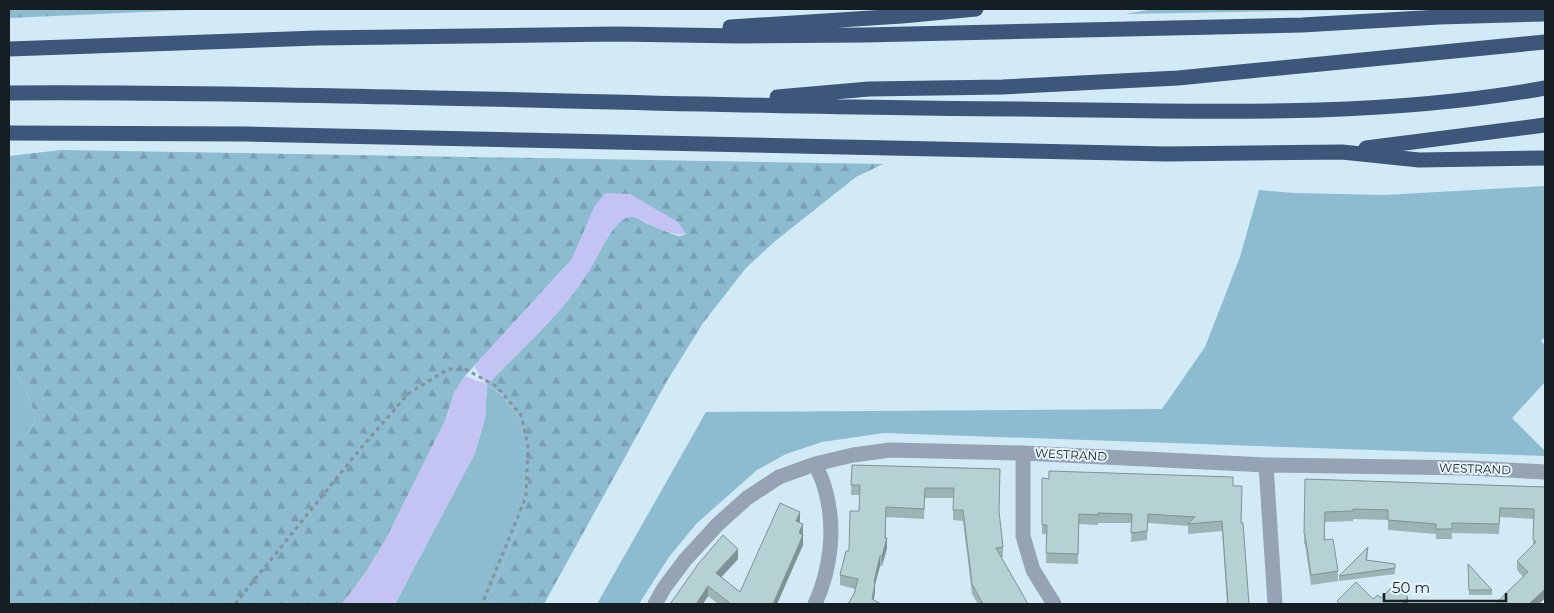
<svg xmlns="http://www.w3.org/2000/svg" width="1554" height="613" font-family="Montserrat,sans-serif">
	<defs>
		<pattern id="forest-firs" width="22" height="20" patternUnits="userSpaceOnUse" patternTransform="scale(1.25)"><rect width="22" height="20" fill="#8dbbd0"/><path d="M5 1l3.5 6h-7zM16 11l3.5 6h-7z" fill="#79a0b2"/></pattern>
	</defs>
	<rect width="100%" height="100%" fill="#d1eaf6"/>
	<!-- green -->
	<path fill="#8dbbd0" d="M1154,9H1390L1125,14Z
		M1545,186V337L1541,341L1545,345V382L1512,418L1545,451V456L884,433L822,442L786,454L757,470L696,524L669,557L639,604H597L706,412L1162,409L1205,347L1240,257L1259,190L1294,193L1384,195Z
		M9,359C20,379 33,399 35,422L28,432L9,450Z
		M487,385L502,395L515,411L523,429V447L528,468L527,491L522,518L487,604H395L475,453L485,418Z"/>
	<!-- forest -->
	<path fill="url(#forest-firs)" d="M9,9H210L9,18Z
		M61,150L883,164L856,177L774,242L746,268L703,323L667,381L544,604H487L522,518L527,491L528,468L523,447V429L515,411L503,395L487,385C521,349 560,316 587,274C596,261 613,219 629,217C636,216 640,220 646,223C653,226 673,235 679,236C681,236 684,235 686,234L630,194L580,241L572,259L465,376L454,393L445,421L387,537L366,572L342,604H9V450L28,432L35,422C33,399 20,379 9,359V156Z"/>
	<!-- water -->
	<path fill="#c3c4f4" d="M605,193L630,194L678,222L686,234C674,236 658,229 647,223C641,220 636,216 629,217C613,219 596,261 587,274C560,316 521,349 487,385L485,418L475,453L395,604H342L366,572L387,537L445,421L454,393L465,376L486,384L474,366L572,259L594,207Z"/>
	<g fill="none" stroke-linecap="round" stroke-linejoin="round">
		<!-- path -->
		<path stroke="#81939c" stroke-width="3" stroke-dasharray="4 4" stroke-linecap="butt" d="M235,604L361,448L408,394L448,369H465L496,386L521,415L528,446L526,497L482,604"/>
		<!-- minor -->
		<path stroke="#95a3b5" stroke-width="15" d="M1023,453V536L1033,570L1054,604
			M1266,465L1275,604
			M655,604L664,588L685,560L717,525L747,498L779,477L815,464L853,455L890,450L1023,453L1266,465L1470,468L1545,472
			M815,604C831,569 836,527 825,489C823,481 819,472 815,464"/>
		<!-- highway -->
		<path stroke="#3c577a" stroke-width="15" d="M730,27L902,16L976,9
			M9,49L317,38L617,34L740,36L865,35L1302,25L1439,17L1545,14
			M9,93C119,92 230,94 341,96C568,100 794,108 1021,109C1196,111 1373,119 1545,88
			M777,97L869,89L1002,87L1178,78L1545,42
			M9,133L245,134L1167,154L1342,152L1419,160L1545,158
			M1366,148L1545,125"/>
	</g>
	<!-- wall -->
	<path fill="#9cb4b5" d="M852,465L1000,469L999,513L1003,547V557H1001L1028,604H978L972,594L963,521L953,520V498H925L924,519L886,517V538L887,548L882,566H880L875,585V593L854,594L855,589L840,585V575L849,551L859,511L860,495H851Z
		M1042,478L1233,486L1241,523L1249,604H1227L1222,531L1188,534V526L1148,523L1147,540L1131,542L1132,523H1098V525L1079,524L1078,564L1046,563L1047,534H1042Z
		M1305,479L1545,487V598L1539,604H1497V602L1523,577L1517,570V561L1533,545V519L1500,517L1499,534L1452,533V539H1436V534L1388,530V520L1353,519V521L1325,522V540L1338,571V581L1311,585L1305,544H1304Z
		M800,523L803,535V545L777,604H718L708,596L703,604H670L738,559L721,577L740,592Z
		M1368,552L1367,560L1395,564V574L1339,581V576Z
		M1468,564L1492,590V595H1469Z"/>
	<!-- shaded-wall -->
	<path fill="#7f9294" d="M800,512V522L796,531V521Z
		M803,524V534L799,543V533Z
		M803,535V545L777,604H773Z
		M887,538V548L882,566V556Z
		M738,549V559L716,583V573Z
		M880,556V566L875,585V593L873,604L872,599L874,582Z
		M708,586V596L703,604H696Z
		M1545,589V598L1539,604H1529Z
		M1408,597V604H1401Z"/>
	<!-- building -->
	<path fill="#b5d1d3" stroke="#7f9294" d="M852,465L1000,469L999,511L1003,547L996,548L1028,604H983L972,584L963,510H953L954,488H925L924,509L886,507L885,538H887L882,556H880L874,582L875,583L872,599L881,604H848L854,594L858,579L840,575L846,551H849L850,511H859L860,485H851Z
		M1049,471L1233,477V486H1242L1241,523H1243L1249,604H1228L1222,521L1188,524L1195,517L1148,514L1147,531L1131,533L1132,514L1098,513V515L1079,514L1078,554L1046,553L1047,525H1042V478L1049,479Z
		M1305,479L1545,487V589L1529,604H1499L1497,602L1528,572L1517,561L1536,542L1533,539L1534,509L1500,508L1499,524L1452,523V529H1436V524L1388,520V510L1353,509V511L1325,512L1324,540L1333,539L1338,571L1311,575L1305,535L1304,534Z
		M780,503L800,512L796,521L803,524L799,533L803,535L773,604H731L708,586L696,604H670L699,563L723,535L738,549L716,573L740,592Z
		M1368,547L1366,560L1395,564V568L1339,576Z
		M1468,564L1492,590H1469Z
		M1356,582L1373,599L1378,595L1381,598L1395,584L1408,597L1401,604H1340L1337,601Z"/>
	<g text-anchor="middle" stroke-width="4" stroke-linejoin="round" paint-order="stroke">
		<!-- street labels -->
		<g font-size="12" fill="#151e22" stroke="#e7f5fc">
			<text transform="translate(1071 455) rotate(3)" y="4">WESTRAND</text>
			<text transform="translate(1475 469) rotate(2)" y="4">WESTRAND</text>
		</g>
	</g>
	<!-- border -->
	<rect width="1554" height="613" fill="none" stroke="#151e22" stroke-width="20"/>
	<!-- scale -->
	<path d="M1384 593v8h122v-8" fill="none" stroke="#151e22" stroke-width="2.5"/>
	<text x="1392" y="593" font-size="15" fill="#151e22" stroke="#e7f5fc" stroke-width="4" paint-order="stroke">50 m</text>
</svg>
